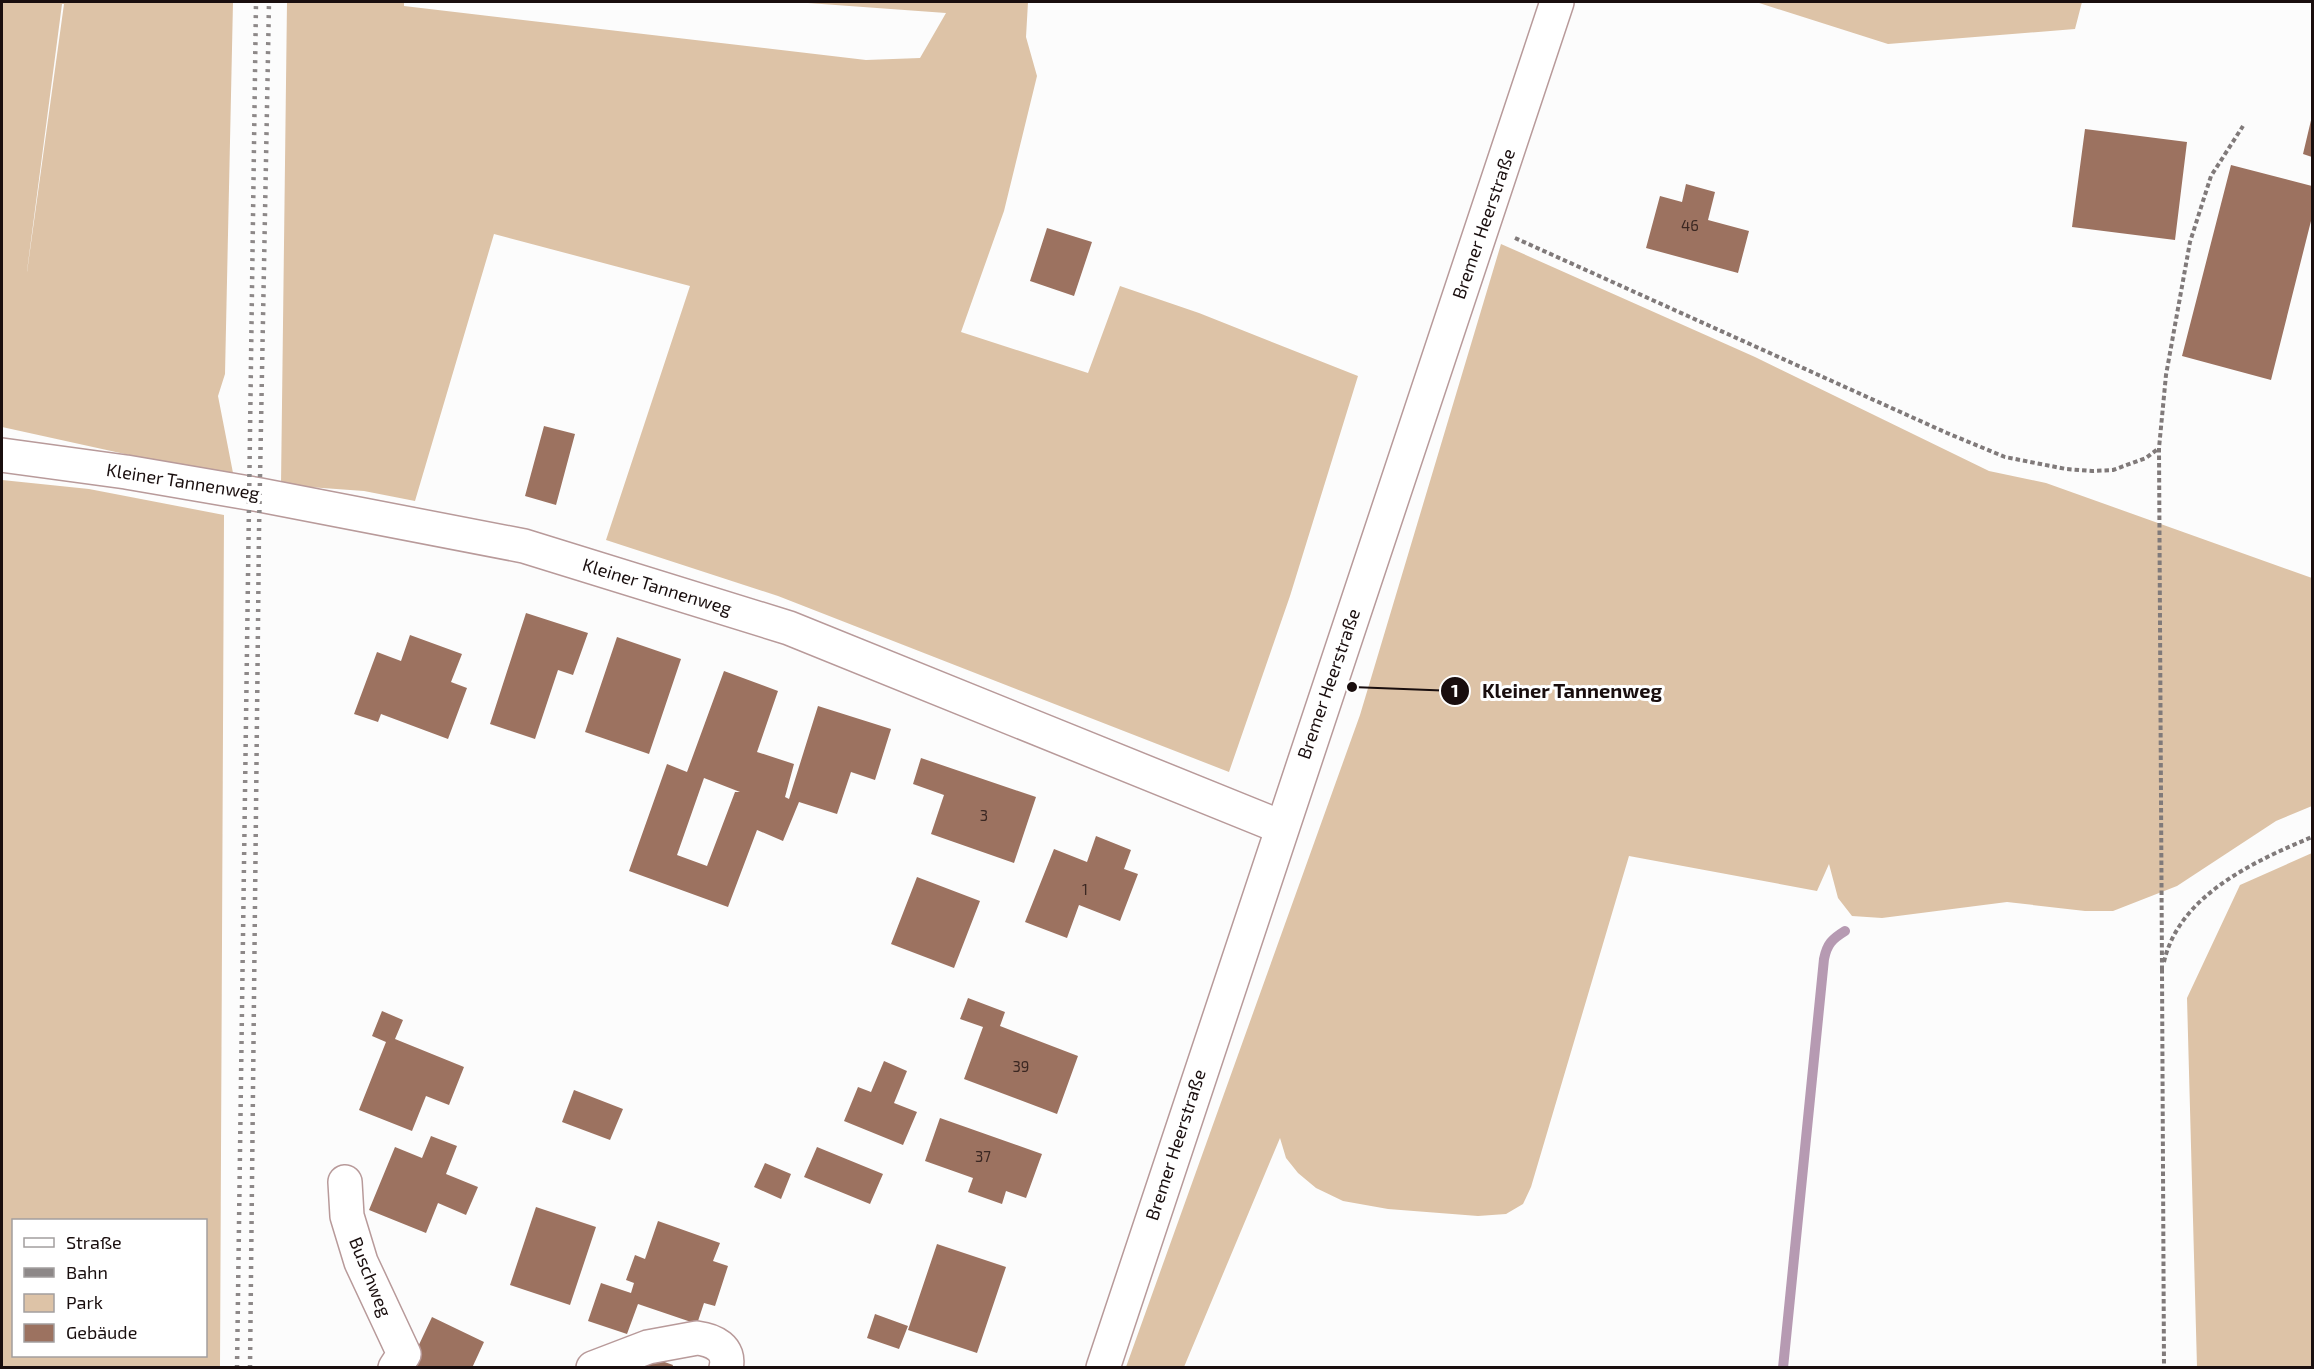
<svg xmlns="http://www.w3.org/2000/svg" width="2314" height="1369" font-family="'Exo 2',sans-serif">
	<rect width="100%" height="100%" fill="#fcfcfc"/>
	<!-- green -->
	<path fill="#ddc3a7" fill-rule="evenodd" d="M2,2H233L225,374L218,396L234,478L2,427ZM62,4H64L27,272V271Z
		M287,2H404V6L866,60L920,58L946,13L794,2H1028L1026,37L1037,76L1004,211L961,332L1088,373L1120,286L1199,313L1358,376L1290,596L1229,772L778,596L606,540L690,286L494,234L415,501L364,491L281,485Z
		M1756,2H2082L2075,29L1888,44Z
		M1501,244L1755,357L1989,471L2046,483L2312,578V806L2276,821L2177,886L2113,911H2085L2007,902L1882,918L1852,916L1838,898L1829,864L1817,891L1629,856L1531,1187L1523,1204L1506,1214L1478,1216L1388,1209L1343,1201L1316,1188L1298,1173L1286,1158L1280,1138L1184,1367H1126L1360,715Z
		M2,480L89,489L224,515L220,1367H2ZM14,1220H206V1356H14Z
		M2312,853V1367H2197L2187,998L2240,885Z"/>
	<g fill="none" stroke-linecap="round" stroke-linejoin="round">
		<!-- stream -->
		<path stroke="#b69ab2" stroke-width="10" d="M1783,1368L1824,959C1827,944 1832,939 1845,931"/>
	</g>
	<!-- building -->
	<path fill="#9c7260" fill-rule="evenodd" d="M2312,116V157L2303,154Z
		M2085,129L2187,142L2175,240L2072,227Z
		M2231,165L2312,186V217L2271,380L2182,356Z
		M1686,184L1715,192L1708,220L1749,231L1738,273L1646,248L1660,196L1682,202Z
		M1047,228L1092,242L1074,296L1030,281Z
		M544,426L575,434L556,505L525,496Z
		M526,613L588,633L573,675L558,670L535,739L490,724Z
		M410,635L462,654L451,682L467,688L448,739L381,714L378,722L354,714L377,652L401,661Z
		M617,637L681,659L649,754L585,732Z
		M724,671L778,691L757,752L794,764L785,797L789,799L818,706L891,729L875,780L851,772L837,814L799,802L783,841L757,830L728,907L629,871L667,764L687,772ZM704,778L740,792H735L707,866L677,855Z
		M921,758L1036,797L1014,863L931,834L944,795L913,784Z
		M1096,836L1131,850L1124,869L1138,874L1120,921L1079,905L1067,938L1025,922L1054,849L1087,862Z
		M917,877L980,901L954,968L891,944Z
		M968,998L1005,1012L1000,1026L1078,1056L1057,1114L964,1079L983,1027L960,1019Z
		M382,1011L403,1020L395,1039L464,1067L449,1105L426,1096L412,1131L359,1110L386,1042L372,1036Z
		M884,1061L907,1071L894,1103L917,1112L903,1145L844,1121L858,1087L871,1092Z
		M574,1090L623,1109L610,1140L562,1122Z
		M940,1118L1042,1154L1026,1198L1006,1191L1002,1204L968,1192L973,1178L925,1161Z
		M431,1136L457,1146L446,1174L478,1187L466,1215L438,1203L426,1233L369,1210L395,1147L422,1158Z
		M817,1147L883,1174L870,1204L804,1177Z
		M765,1163L791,1174L781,1199L754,1187Z
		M536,1207L596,1227L570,1305L510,1285Z
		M658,1221L720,1243L713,1261L728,1266L715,1306L704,1303L697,1324L638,1304L627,1334L588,1321L601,1283L631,1293L634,1283L626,1280L635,1255L645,1259Z
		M937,1244L1006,1267L977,1353L908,1330Z
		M875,1314L908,1326L899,1349L867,1338Z
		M432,1317L484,1342L472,1368H408Z
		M642,1354L673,1365L672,1368H637Z"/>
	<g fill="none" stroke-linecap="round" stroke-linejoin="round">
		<defs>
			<path id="minor" d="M2,455L126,472L260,495L524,546L789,628L1281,827
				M345,1182L347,1216L361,1262L404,1354L395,1368
				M593,1368L648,1347L697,1338C713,1340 731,1348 726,1368"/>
			<path id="major" d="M1103,1368L1557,2"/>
		</defs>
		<!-- minor casing -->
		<use href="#minor" stroke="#b89a9a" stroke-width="36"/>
		<!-- major casing -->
		<use href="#major" stroke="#b89a9a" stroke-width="36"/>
		<!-- path -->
		<path stroke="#807a7a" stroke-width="4" stroke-dasharray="4.5 3" stroke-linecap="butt" d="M1515,238L1947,433L2005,457L2066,469L2092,471L2113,470L2146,458L2159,448
			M2164,962C2179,895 2255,861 2312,837
			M2162,969L2164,1368
			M2162,970L2159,448L2166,375L2190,242L2211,176L2243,126"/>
		<!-- minor -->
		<use href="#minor" stroke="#fff" stroke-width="33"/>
		<!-- major -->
		<use href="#major" stroke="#fff" stroke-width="33"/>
		<!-- rail -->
		<path stroke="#8d8888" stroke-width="4.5" stroke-dasharray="3 6" stroke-linecap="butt" d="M237,1368L256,2
			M250,1368L259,531L269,2"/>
	</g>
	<g text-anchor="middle" stroke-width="6" stroke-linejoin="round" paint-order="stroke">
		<!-- number labels -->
		<g font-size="15" fill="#3a2722">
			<text x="1690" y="231">46</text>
			<text x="984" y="821">3</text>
			<text x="1085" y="895">1</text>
			<text x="1021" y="1072">39</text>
			<text x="983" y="1162">37</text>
		</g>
		<!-- street labels -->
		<g font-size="18" fill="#190e0e" stroke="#fff">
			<text transform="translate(1484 224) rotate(-71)" y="6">Bremer Heerstraße</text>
			<text transform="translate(183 482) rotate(9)" y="6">Kleiner Tannenweg</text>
			<text transform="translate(657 587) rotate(17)" y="6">Kleiner Tannenweg</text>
			<text transform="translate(1329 684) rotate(-71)" y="6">Bremer Heerstraße</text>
			<text transform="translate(1176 1145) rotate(-72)" y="6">Bremer Heerstraße</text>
			<text transform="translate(370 1277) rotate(68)" y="6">Buschweg</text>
		</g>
	</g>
	<!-- callouts -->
	<path fill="none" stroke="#190e0e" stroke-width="2" d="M1352 687L1455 691"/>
	<g fill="#190e0e" stroke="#fff" stroke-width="2">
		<circle cx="1352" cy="687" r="6"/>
		<circle cx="1455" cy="691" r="15"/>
	</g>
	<g font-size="18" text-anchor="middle" font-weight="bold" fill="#fff">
		<text x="1455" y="697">1</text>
	</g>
	<g font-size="20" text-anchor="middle" font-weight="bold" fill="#190e0e" stroke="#fff" stroke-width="6" stroke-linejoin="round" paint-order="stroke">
		<text x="1572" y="698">Kleiner Tannenweg</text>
	</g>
	<!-- border -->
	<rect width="2314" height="1369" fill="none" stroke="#190e0e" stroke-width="6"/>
	<!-- legend -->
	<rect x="12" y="1219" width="195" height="138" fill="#ffffff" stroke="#a39f9f" stroke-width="1.5"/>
	<rect x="24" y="1238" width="30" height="9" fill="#ffffff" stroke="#a39f9f" stroke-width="1.5"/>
	<text x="66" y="1249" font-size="18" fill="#190e0e">Straße</text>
	<rect x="24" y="1268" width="30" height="9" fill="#8d8888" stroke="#a39f9f" stroke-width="1.5"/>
	<text x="66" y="1279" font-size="18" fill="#190e0e">Bahn</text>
	<rect x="24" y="1294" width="30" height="18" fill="#ddc3a7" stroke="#a39f9f" stroke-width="1.5"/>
	<text x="66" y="1309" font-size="18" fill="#190e0e">Park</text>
	<rect x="24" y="1324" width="30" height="18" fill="#9c7260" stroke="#a39f9f" stroke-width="1.5"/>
	<text x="66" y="1339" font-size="18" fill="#190e0e">Gebäude</text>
</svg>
